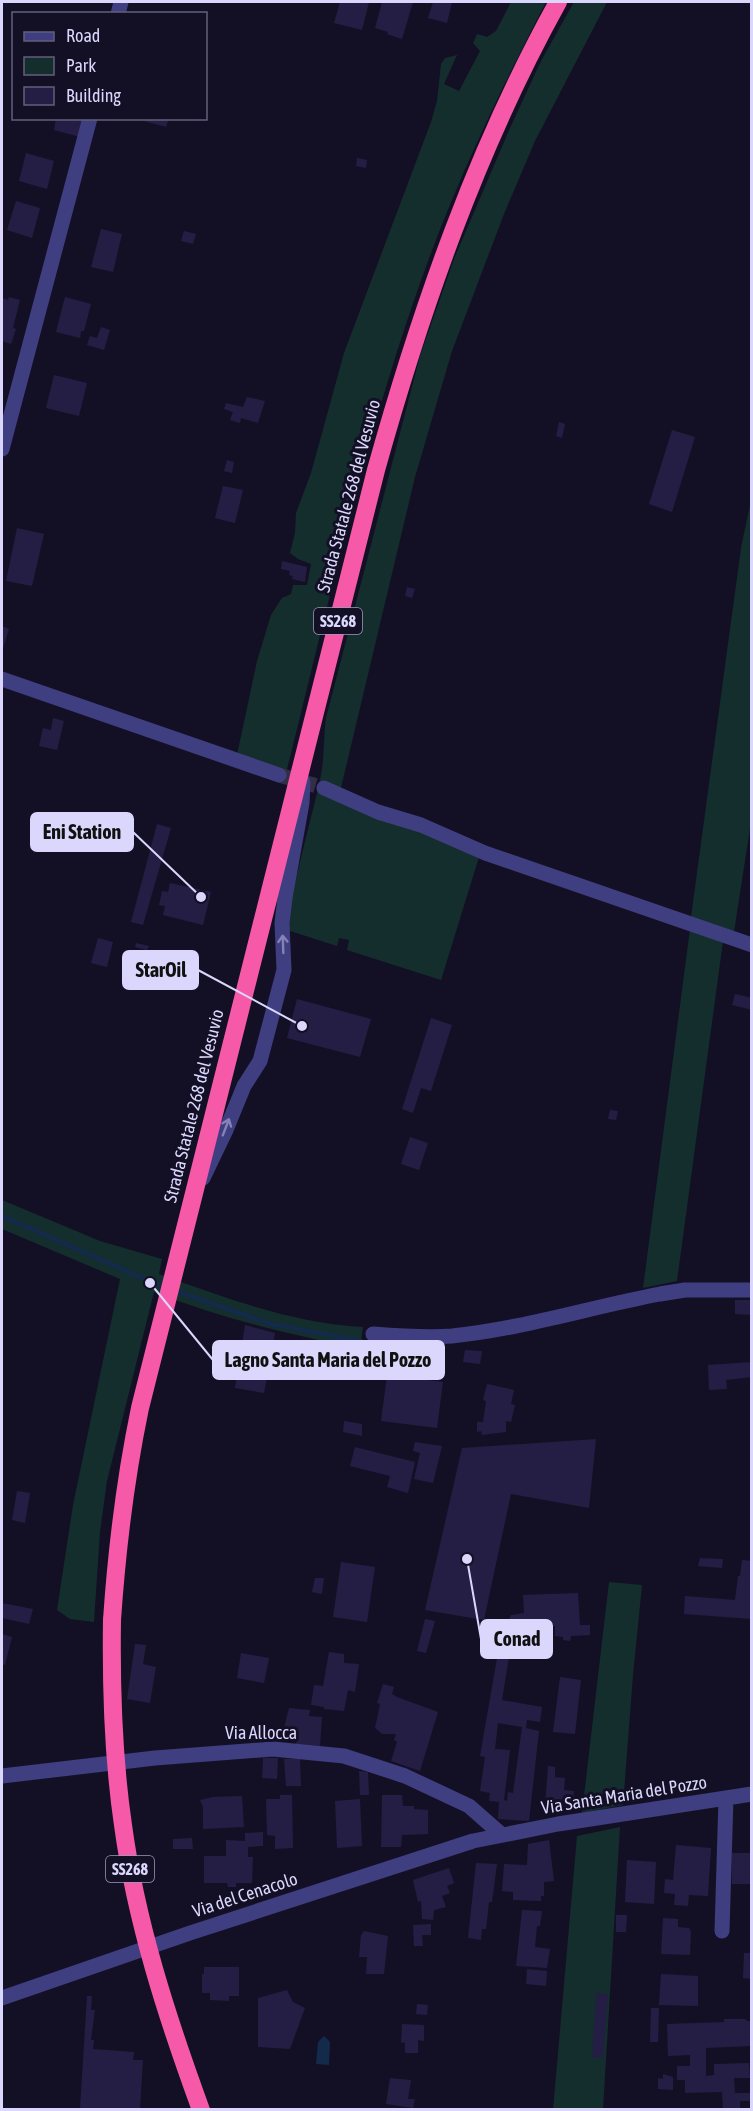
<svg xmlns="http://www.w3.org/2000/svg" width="753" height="2111" font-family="'Asap Condensed',sans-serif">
	<rect width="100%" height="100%" fill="#131025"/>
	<!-- green -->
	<path fill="#142e2d" d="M511,2H546C507,77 470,153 439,232C371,407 332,591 286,773L238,757L237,755L257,661L271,615L282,598L291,594L293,585H307L311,564L298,559L290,553L295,533L296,513L311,473L344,353L431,122L437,101L441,64L445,58L457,55L444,84L459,91L480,51L473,43L477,34L487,37L496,31Z
		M574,2H607L535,141L504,214L452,351L415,477L340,792L319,784C325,762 323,740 326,718L420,356L454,259L510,128L541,61Z
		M751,500V822L734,932L691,917L741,548Z
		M318,789L480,854L441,980L347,950L349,940L339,938L337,946L287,930L291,898Z
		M690,929L723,941L677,1281L643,1288Z
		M2,1200L100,1241L162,1259L159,1274C226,1298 292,1323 363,1327L360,1348C287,1334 224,1319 154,1292L107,1481L100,1532L94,1622L70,1619L57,1610L73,1505L120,1279L2,1229Z
		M609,1582L642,1585L633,1675L623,1805L582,1813Z
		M620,1827L603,2109L553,2110L577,1836Z"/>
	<!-- water -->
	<path fill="#132a4b" d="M324,2036L330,2042L329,2065L316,2064L318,2042Z"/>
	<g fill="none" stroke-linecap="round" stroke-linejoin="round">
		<!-- stream -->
		<path stroke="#132a4b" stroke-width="4.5" d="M2,1216L165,1288
			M173,1290L271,1324L361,1341"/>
	</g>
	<!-- building -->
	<path fill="#241e44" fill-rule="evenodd" d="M340,2H369L362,30L334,23Z
		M382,2H413L402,39L387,34L388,32L375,28Z
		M433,2H452L447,23L428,18Z
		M56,118H85L80,137L54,130Z
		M133,118H169L166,127Z
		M26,153L54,161L47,189L19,181Z
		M357,158L367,160L366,168L356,166Z
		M16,201L40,208L32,238L7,230Z
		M101,229L122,234L113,272L91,267Z
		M184,231L196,234L193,244L181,241Z
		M9,297L20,300L13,328L16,329L11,344L2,341V298L8,300Z
		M65,297L91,304L84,331H81L80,338L56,332Z
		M101,327L110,330L104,350L87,345L90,336L97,338Z
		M54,375L87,383L79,416L46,408Z
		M247,397L265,401L258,423L241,418L240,423L230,420L233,412L224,409L226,403L243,407Z
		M559,422L565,424L562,438L556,436Z
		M672,430L695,437L672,512L649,504Z
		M227,460L234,462L232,473L224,471Z
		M223,486L243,490L235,523L215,518Z
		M17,528L44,534L32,586L6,581Z
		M282,561L307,567L305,582L292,579L293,576L289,575L290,571L281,569Z
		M407,587L415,589L412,598L405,596Z
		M2,626L9,629L2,652Z
		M53,718L64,721L57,750L39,746L43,728L51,730Z
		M157,824L171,828L143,925L131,922Z
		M170,883L211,892L203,925L163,915L165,906L159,905L162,891L168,892Z
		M98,938L113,942L107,967L91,963Z
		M136,943L149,946L147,950L135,947Z
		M735,994L752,998V1010L732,1005Z
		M297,999L371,1019L360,1057L287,1038Z
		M431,1018L452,1025L431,1091L421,1088L413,1113L402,1109Z
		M610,1110L618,1111L616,1120L608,1119Z
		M410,1137L428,1143L419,1170L401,1164Z
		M735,1300H752V1315L735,1314Z
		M245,1325L275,1333L264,1393L235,1388Z
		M465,1350L482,1351L480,1364L463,1362Z
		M752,1362V1377L726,1380L727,1389L709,1390L708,1365Z
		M387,1375L443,1382L437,1428L381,1421Z
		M487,1384L514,1390L511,1404L515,1405L511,1422L506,1421V1432L482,1435L481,1431L477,1432V1422H483L486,1401L483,1400Z
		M344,1421L362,1424V1436L343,1432Z
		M596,1439L589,1508L511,1494L484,1620L425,1610L462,1448Z
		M415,1442L442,1446L433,1483L414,1479L420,1453L413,1451Z
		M355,1447L415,1462L408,1493L387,1487L390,1476L350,1466Z
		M17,1491L30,1493L25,1523L12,1520Z
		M700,1558L723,1559L722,1568L698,1566Z
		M742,1560L752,1561V1619L684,1614L685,1596L735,1600L738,1576H740Z
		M341,1562L375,1567L367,1622L333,1617Z
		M315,1578H324L322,1594L312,1592Z
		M578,1593L580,1625H590V1635L571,1636L570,1641L563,1640V1637L555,1636V1626L514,1627L502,1700L542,1707L540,1722L527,1720L526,1728L539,1731L529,1821L498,1819L499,1802L489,1801L490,1793L480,1791L485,1757L480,1756L501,1635L511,1615L524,1613L523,1595ZM498,1723L522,1727L513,1793L508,1792L507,1801L504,1800L510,1750L495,1749Z
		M2,1603L33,1609L29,1624L2,1618Z
		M425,1619L435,1621L426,1653L417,1651Z
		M2,1634L12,1637L5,1665L2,1664Z
		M135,1644L146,1645L143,1664L156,1667L150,1703L127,1699Z
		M329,1652L344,1654V1663L359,1664L355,1692L348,1690L344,1711L324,1709V1707L311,1705L314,1685L323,1686Z
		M241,1653L269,1658L264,1683L237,1678Z
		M560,1677L581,1680L575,1734L553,1732Z
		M383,1684L394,1687L392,1694L397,1697L438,1712L420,1771L391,1761L397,1742L394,1740L396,1734H382L375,1728L380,1704L377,1703Z
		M289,1708L310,1710L309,1716L322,1717L320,1746L296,1744L298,1729L284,1728Z
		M263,1758H278L277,1779L262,1778Z
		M284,1759H300L301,1786H286Z
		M548,1766L555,1767V1777L565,1778L564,1790L574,1791L572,1809L545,1807Z
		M359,1771L368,1772L369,1795H360Z
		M280,1795H292L293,1848L275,1849V1836L267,1835L266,1799H280Z
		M382,1795H402L403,1806H414V1809L428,1810V1834L402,1835L401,1847H381Z
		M242,1796L244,1827L203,1829V1807L200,1800L213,1797Z
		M360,1799L362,1846L337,1848L335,1801Z
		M263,1832V1846L248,1847V1857H253L252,1883H236V1887H228L227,1883H204V1856H226V1840L245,1841V1833Z
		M192,1838L193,1849H173V1839Z
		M549,1840L554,1881L544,1882V1896H541V1901L513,1900V1892L502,1891L504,1864L527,1865L528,1844Z
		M676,1845L711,1848L708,1896L689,1895L688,1906L674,1905L675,1894L664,1893L665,1879L673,1880Z
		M732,1853H752V1884H732Z
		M627,1860L656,1862L654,1904L625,1902Z
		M476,1863L497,1864L492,1902H489L486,1929H482L481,1940L468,1938Z
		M449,1868L454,1883L447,1886L450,1893L442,1896L446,1907L434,1910L433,1920L422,1919L421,1901L418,1902L413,1880Z
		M522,1910L542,1911L540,1926H537L535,1947L550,1949L547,1968L516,1966Z
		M616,1915H627L626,1932H616Z
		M663,1918L678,1919V1927L689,1928L691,1932L690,1955L661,1954Z
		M431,1924V1935H422L423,1946H414L413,1925Z
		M364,1931L388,1936L384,1974H366L367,1957H359L361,1935Z
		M744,1953H752V1979L743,1978Z
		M204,1967H239V1996H229V2001L210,2000V1993H202V1974H204Z
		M527,1969L547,1971L546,1986L526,1984Z
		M661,1974L698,1976V2006L659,2005Z
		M287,1990L293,2002L305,2008L290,2049L258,2047V1998Z
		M596,1993L608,1994L603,2058L592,2057Z
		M87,1996H92L91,2010H95L91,2040H94L93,2049L134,2052L133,2060H143L140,2109H80Z
		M417,2004L428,2005L427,2015L416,2014Z
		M651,2008H659L658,2042H650Z
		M724,2019H745L747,2021H752V2046L706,2048V2076L714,2075V2064L749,2063L750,2078H734L735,2093H752V2101H740V2109H723L722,2092L685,2093V2080H677V2066H690V2055L668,2056L667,2024L724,2022Z
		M402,2024L424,2025V2041L418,2040V2053H405V2043L401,2042Z
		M663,2074L673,2077V2090L658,2089V2078L663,2079Z
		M390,2078L411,2080L408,2099H415L413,2108L386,2104Z"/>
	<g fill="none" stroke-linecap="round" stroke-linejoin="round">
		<!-- minor-tunnel -->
		<path stroke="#312e45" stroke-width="15" stroke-dasharray="15 8" stroke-linecap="butt" d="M279,775L324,788"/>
		<!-- minor -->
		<path stroke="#3f3e80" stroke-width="15" d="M118,14L121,2
			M2,449L90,118
			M2,679L279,775
			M324,788L378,812L421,825L485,853L752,945
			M203,1178L226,1130L244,1086L260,1061L284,970L282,923L285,898L302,803L303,782
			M373,1334C399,1336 425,1338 452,1336C522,1329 591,1307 660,1294L685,1290H752
			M2,1776L155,1758L273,1749L344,1756L405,1776L469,1806L502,1835
			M722,1931L726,1798
			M2,1998L190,1933L473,1841L558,1824L752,1794"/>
		<!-- highway -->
		<path stroke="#f559a8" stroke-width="18" d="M112,1620C117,1547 125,1480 140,1408L376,470C421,309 477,148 558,2"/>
		<!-- highway-bridge -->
		<path stroke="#f559a8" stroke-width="18" d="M112,1620C111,1688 113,1757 123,1825C136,1922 167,2017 201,2110"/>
	</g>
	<!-- one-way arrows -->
	<defs><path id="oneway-shaft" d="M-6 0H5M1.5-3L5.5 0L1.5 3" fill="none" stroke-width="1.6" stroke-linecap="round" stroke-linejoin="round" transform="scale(1.5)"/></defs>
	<g stroke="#8582b8">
		<use href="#oneway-shaft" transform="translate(283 944) rotate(-92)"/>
		<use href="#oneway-shaft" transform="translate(226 1127) rotate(-69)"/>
	</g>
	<g text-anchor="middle" stroke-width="6" stroke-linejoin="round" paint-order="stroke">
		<!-- shield labels -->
		<g fill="#131025" stroke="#9e9bbc" stroke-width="1.5">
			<rect x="314" y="608" width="48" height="26" rx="4.5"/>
			<rect x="106" y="1856" width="48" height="26" rx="4.5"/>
		</g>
		<g font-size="16" font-weight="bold" fill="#dad6fc">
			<text x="338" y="627">SS268</text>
			<text x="130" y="1875">SS268</text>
		</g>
		<!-- street labels -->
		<g font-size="18" fill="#dad6fc" stroke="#131025">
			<text transform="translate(349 496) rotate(-75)" y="6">Strada Statale 268 del Vesuvio</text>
			<text transform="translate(194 1106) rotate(-76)" y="6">Strada Statale 268 del Vesuvio</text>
			<text x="261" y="1739">Via Allocca</text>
			<text transform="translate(624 1795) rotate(-9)" y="6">Via Santa Maria del Pozzo</text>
			<text transform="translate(245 1895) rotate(-18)" y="6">Via del Cenacolo</text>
		</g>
	</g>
	<!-- callouts -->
	<path fill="none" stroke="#dad6fc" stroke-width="2" d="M201 897L133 832M302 1026L198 970M150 1283L213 1360M467 1559L481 1639"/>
	<g fill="#dad6fc" stroke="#131025" stroke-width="2">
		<circle cx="201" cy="897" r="6"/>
		<circle cx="302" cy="1026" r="6"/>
		<circle cx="150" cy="1283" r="6"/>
		<circle cx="467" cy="1559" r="6"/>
	</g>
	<g fill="#dad6fc" stroke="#dad6fc" stroke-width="2">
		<rect x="31" y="813" width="102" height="38" rx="6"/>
		<rect x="123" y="951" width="75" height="38" rx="6"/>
		<rect x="213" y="1341" width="231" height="38" rx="6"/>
		<rect x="481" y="1620" width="71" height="38" rx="6"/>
	</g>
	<g font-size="20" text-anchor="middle" font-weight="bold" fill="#111">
		<text x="82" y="839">Eni Station</text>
		<text x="161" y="977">StarOil</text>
		<text x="328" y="1367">Lagno Santa Maria del Pozzo</text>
		<text x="517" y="1646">Conad</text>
	</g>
	<!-- border -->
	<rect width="753" height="2111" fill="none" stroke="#dad6fc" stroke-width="6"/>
	<!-- legend -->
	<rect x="12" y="12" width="195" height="108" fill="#131025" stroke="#635f7b" stroke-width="1.5"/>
	<rect x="24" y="32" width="30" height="9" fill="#3f3e80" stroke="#635f7b" stroke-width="1.5"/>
	<text x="66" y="42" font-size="18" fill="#dad6fc">Road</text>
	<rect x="24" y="57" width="30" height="18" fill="#142e2d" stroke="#635f7b" stroke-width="1.5"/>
	<text x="66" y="72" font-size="18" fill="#dad6fc">Park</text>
	<rect x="24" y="87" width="30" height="18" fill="#241e44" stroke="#635f7b" stroke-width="1.5"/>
	<text x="66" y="102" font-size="18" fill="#dad6fc">Building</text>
</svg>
